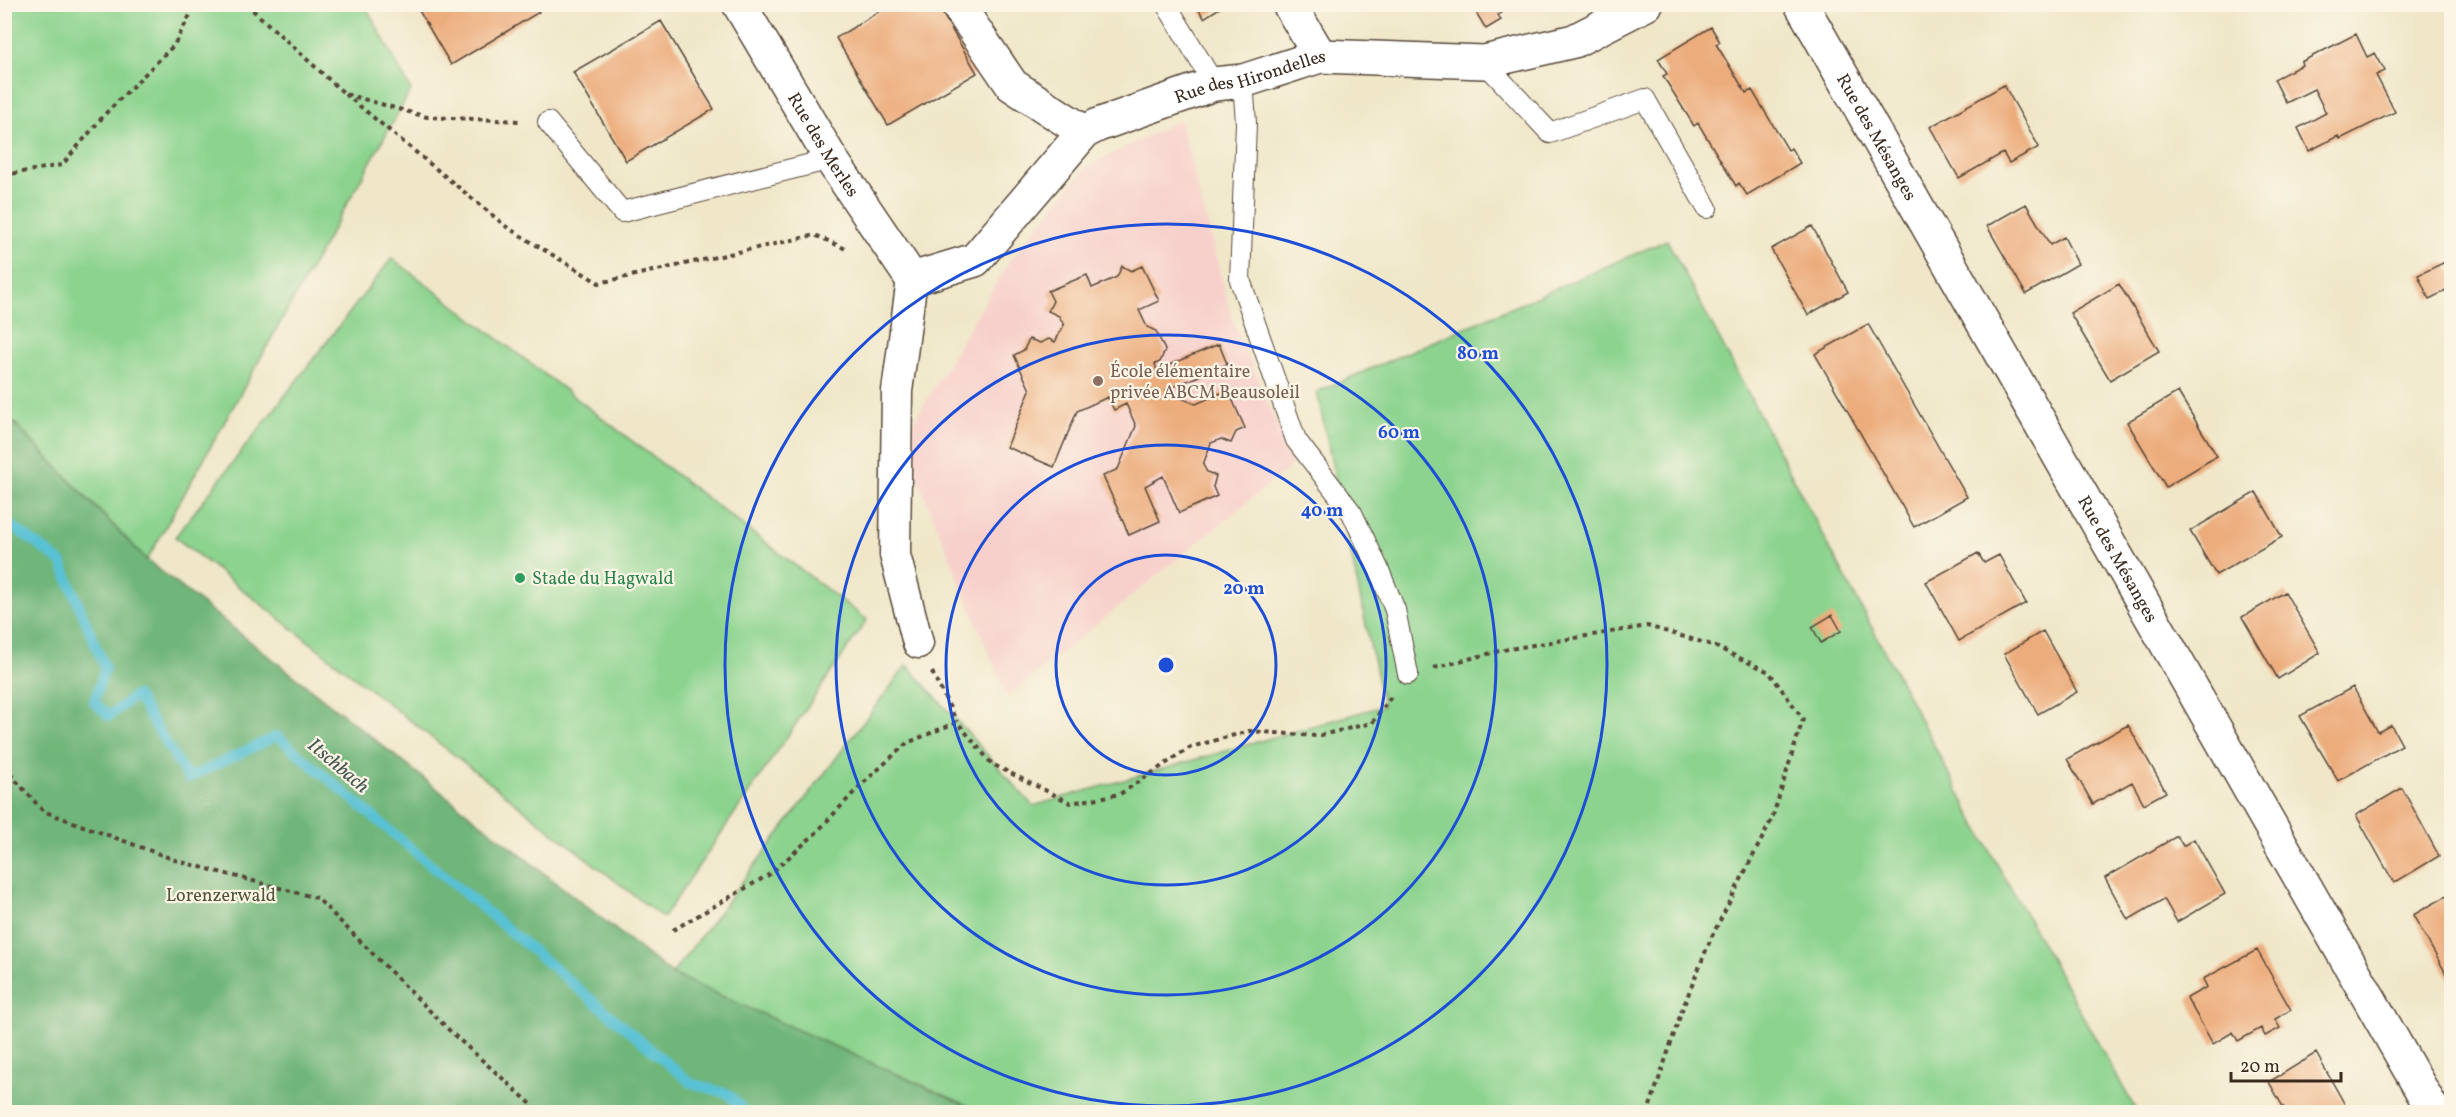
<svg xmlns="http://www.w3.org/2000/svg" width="2456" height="1117" font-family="Vollkorn,serif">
	<rect width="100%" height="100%" fill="#fcf5e5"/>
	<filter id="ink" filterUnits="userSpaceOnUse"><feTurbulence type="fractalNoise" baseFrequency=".0167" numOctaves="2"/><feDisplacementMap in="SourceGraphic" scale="12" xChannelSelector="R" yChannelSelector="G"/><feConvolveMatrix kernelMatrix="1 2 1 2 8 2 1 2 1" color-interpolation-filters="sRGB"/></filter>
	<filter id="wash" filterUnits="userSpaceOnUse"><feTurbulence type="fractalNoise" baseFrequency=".008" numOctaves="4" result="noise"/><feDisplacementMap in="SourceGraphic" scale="24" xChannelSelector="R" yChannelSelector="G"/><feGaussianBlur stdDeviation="1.35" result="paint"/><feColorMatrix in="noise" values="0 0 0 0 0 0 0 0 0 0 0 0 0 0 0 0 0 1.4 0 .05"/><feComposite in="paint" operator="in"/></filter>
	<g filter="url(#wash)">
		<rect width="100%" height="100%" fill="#f0e7c9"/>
		<!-- built -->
		<path fill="#f7d0cb" d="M1180,120L1233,322L1294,464L1007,697L902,441L1008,263L1086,167Z"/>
		<!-- green -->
		<path fill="#8bd38e" stroke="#637e56" stroke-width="1.5" d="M5,5H365L411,90L147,560L5,413Z
			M1667,240L1992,855L2137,1112H982L672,974L907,665L1033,806L1383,706L1317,392Z
			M392,258L867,620L663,918L175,537Z"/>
		<!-- forest -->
		<path fill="#70b579" stroke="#56704c" stroke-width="1.5" d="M4,413L147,560L672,974L982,1112H5Z"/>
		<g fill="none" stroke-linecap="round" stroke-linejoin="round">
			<!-- stream -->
			<path stroke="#58c1d4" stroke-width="10" d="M4,520L61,562L105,668L94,702L109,716L136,695L188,778L277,736L691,1083L728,1094L745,1112"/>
		</g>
		<g id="blocks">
			<!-- building -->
			<path fill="#ecac7c" d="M415,4H535L539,12L451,65Z
				M891,4H937L977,73L888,125L836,38Z
				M1195,4H1226L1204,18Z
				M1471,4H1516L1498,15L1501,20L1486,29Z
				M661,21L714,109L626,161L573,72Z
				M1711,27L1720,42L1716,44L1746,93L1752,90L1788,150L1791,148L1800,163L1747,195L1739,183L1736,186L1698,123L1694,126L1663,76L1667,74L1658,59Z
				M2356,34L2367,57L2375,53L2385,71L2376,75L2395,112L2340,139L2338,136L2309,151L2298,128L2326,113L2314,89L2286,103L2274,79L2302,65L2301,62Z
				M2004,85L2039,147L2009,163L2003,153L1959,178L1930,127Z
				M2026,204L2050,245L2064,237L2078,264L2026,294L1987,226Z
				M1812,226L1848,292L1808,315L1771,249Z
				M2445,262L2452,274V288L2429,299L2418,275Z
				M1122,266L1131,271L1142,266L1159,301L1139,310L1147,327L1156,331L1165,350L1160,362L1155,364L1157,370L1219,344L1227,364L1166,390L1169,396L1173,395L1196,404L1228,390L1245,428L1236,432L1231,443L1221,439L1211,443L1203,465L1207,472L1216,476L1213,487L1217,496L1179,513L1163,476L1145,486L1160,521L1129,535L1103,476L1118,469L1136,426L1126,404L1114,410L1108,397L1077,411L1054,467L1007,447L1030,390L1014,355L1024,350L1029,339L1040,343L1049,339L1055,342L1064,325L1059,316L1048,311L1053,301L1048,291L1087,275L1092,288L1117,277Z
				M2119,284L2159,351L2110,380L2070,313Z
				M1868,324L1967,497L1914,527L1815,354Z
				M2178,392L2217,456L2166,487L2127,422Z
				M2256,492L2282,537L2216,575L2190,531Z
				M1978,553L1984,563L1999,555L2026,603L1959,641L1926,582Z
				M2285,592L2320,653L2278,679L2242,617Z
				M1832,615L1841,631L1821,643L1812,627Z
				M2043,631L2077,692L2038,714L2004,654Z
				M2353,687L2378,732L2391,725L2402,745L2338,781L2300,716Z
				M2128,725L2166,792L2144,804L2132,782L2093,804L2067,759Z
				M2402,788L2439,856L2394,883L2356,815Z
				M2177,836L2183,846L2194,839L2225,894L2177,922L2164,899L2128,920L2105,878Z
				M2452,893V984L2413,915Z
				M2257,950L2291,1010L2275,1019L2280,1028L2265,1036L2261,1028L2238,1041L2233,1032L2213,1044L2187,998L2207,987L2203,979Z
				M2316,1053L2349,1112H2286L2269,1082Z"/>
		</g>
	</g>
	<g filter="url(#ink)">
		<use href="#blocks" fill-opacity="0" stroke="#564638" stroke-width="1.5"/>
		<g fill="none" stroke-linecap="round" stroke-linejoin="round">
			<defs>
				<path id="service" d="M1166,4L1214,84
					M1484,62L1550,133L1645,99L1707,208
					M1243,81L1246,123L1240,280L1296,440L1352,513L1378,568L1395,610L1408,674
					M548,122L622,212L831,159"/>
				<path id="pedestrian" d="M912,279L897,391L895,555L918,643"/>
				<g id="minor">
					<path id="s1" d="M739,4L831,159L912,279L975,260L1084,132L1098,125L1214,84L1243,81L1320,56L1484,62L1574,41L1646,4"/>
					<path d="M957,4L1012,85L1084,132"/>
					<path d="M1289,4L1320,56"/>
					<path id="s2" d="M1801,4L2434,1112"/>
				</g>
			</defs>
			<!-- service casing -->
			<use href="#service" stroke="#564638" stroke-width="22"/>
			<!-- pedestrian casing -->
			<use href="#pedestrian" stroke="#564638" stroke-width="33"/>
			<!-- minor casing -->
			<use href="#minor" stroke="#564638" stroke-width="36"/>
			<!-- path -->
			<path stroke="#564638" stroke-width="4" stroke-dasharray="4.5 4.5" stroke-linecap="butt" d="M246,4L345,94L427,117L520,121
				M345,94L508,228L599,283L815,235L848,250
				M4,175L62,165L106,113L174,45L196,4
				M1434,668L1503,650L1647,626L1712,645L1769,672L1803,719L1772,819L1711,938L1682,1010L1648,1112
				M932,672L957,722
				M4,767L43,811L178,861L317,898L453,1034L540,1112
				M673,930L770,874L815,834L859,787L907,743L957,722L992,764L1071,803L1120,794L1191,747L1249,731L1317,736L1372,723L1391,697"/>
			<!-- service -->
			<use href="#service" stroke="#fff" stroke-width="20"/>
			<!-- pedestrian -->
			<use href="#pedestrian" stroke="#fff" stroke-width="30"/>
			<!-- minor -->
			<use href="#minor" stroke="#fff" stroke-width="33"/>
		</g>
	</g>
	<!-- distance rings -->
	<g fill="none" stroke="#1d4ed8" stroke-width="3">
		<circle cx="1166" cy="665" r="110"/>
		<circle cx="1166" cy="665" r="220"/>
		<circle cx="1166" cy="665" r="330"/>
		<circle cx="1166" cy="665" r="441"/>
	</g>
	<!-- markers -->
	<circle fill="#8d6e63" stroke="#fcf5e5" stroke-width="2" cx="1098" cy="381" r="6"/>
	<circle fill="#2e9e5b" stroke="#fcf5e5" stroke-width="2" cx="520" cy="578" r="6"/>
	<g text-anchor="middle" stroke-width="4.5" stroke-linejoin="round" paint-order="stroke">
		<!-- street labels -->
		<g font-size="18" fill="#3b2a1e" stroke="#fcf5e5">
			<text dy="6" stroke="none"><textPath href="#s1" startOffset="735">Rue des Hirondelles</textPath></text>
			<text dy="6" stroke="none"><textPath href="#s2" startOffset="153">Rue des Mésanges</textPath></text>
			<text dy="6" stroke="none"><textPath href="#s1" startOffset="164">Rue des Merles</textPath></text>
			<text dy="6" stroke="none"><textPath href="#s2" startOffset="639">Rue des Mésanges</textPath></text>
		</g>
		<!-- education labels -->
		<g font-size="18" fill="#785e54" stroke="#fcf5e5" text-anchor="start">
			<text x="1110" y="377">École élémentaire<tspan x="1110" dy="21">privée ABCM Beausoleil</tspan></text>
		</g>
		<!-- leisure labels -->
		<g font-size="18" fill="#27864d" stroke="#fcf5e5" text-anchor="start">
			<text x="532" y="584">Stade du Hagwald</text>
		</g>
		<!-- park labels -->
		<g font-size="18" fill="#4f543a" stroke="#fcf5e5">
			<text x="221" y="901">Lorenzerwald</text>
		</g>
		<!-- water labels -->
		<g font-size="20" font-style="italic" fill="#445755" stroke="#fcf5e5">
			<text transform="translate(339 765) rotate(40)" y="7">Itschbach</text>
		</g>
	</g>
	<circle cx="1166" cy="665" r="9" fill="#1d4ed8" stroke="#fcf5e5" stroke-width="3"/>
	<g font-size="18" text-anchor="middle" font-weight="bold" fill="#1d4ed8" stroke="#fcf5e5" stroke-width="4.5" stroke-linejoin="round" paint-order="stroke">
		<text x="1478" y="359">80 m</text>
		<text x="1399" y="438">60 m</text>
		<text x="1322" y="516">40 m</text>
		<text x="1244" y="594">20 m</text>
	</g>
	<!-- margin -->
	<rect width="2456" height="1117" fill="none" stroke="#fcf5e5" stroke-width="24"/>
	<!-- scale -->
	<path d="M2231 1072v9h110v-9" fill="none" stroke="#3b2a1e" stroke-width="3"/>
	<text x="2240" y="1072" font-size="18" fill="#3b2a1e" stroke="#fcf5e5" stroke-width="4.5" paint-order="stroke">20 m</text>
</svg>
